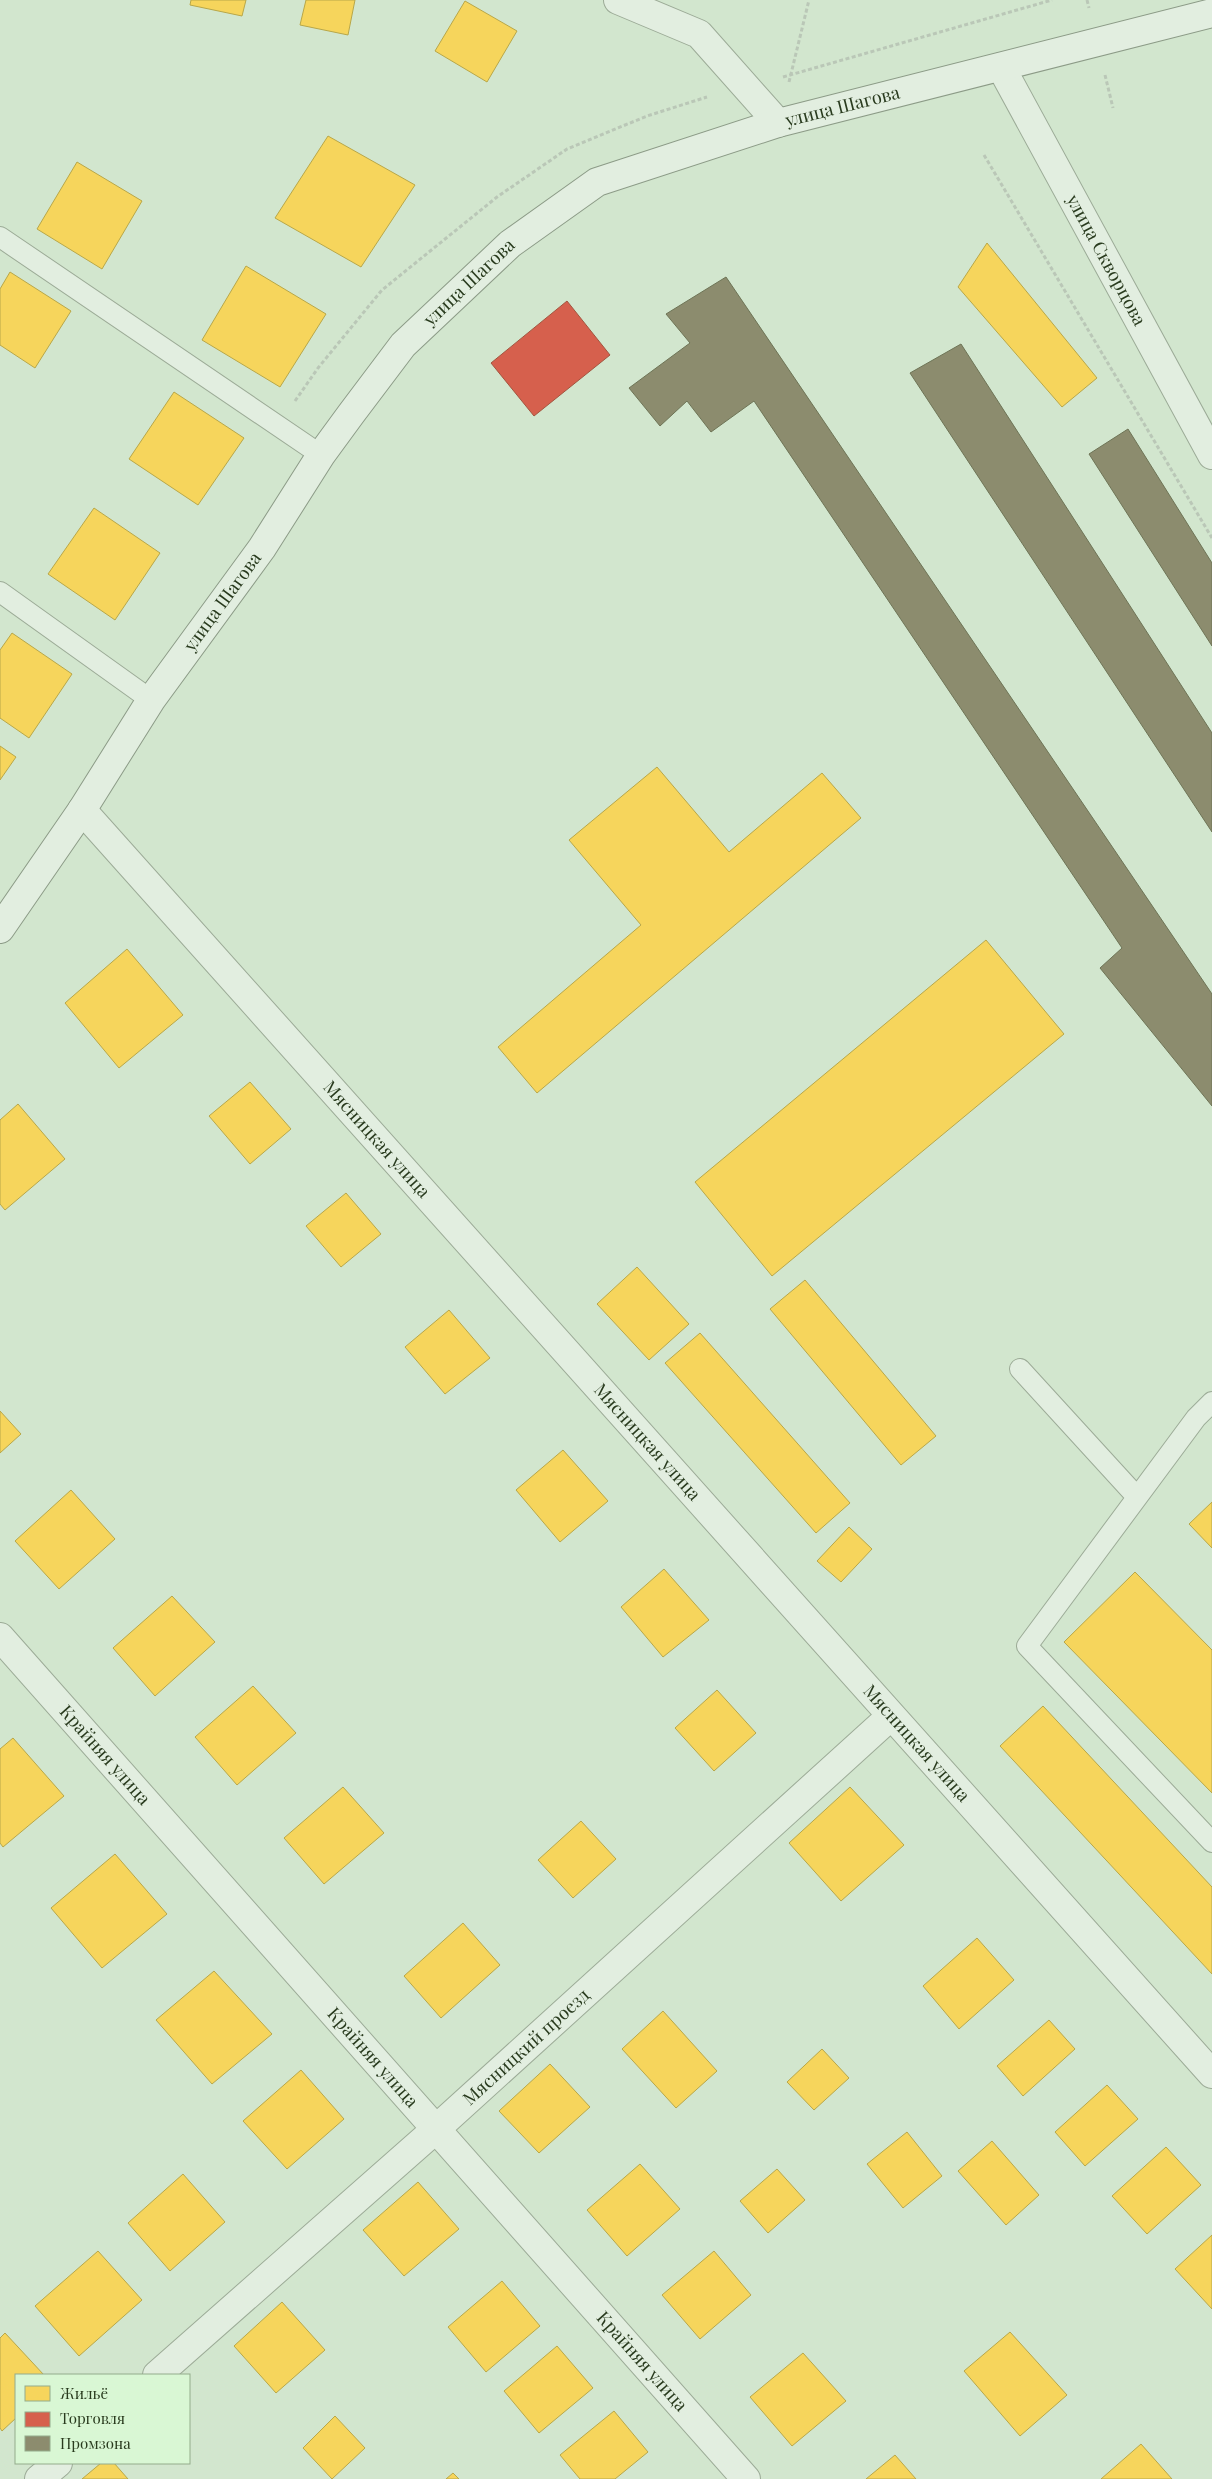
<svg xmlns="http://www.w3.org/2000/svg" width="1212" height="2479" font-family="'Playfair Display',serif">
	<rect width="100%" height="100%" fill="#d2e6ce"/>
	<!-- homes -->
	<path fill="#f6d55c" stroke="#b8a749" d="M191,0H246L242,16L190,5Z
		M306,0H355L348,35L300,25Z
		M465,1L517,31L487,82L435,51Z
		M328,136L415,185L361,267L275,218Z
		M77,162L142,201L102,269L37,229Z
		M987,243L1097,378L1062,407L958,287Z
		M246,266L326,314L280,387L202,340Z
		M10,272L71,311L35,368L0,345V289Z
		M174,392L244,438L198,505L129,459Z
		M94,508L160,553L115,620L48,574Z
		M12,633L72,674L29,738L0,718V650Z
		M0,746L16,757L0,780Z
		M657,767L729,852L822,773L861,818L537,1093L498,1047L641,925L569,840Z
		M986,940L1064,1034L772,1276L695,1182Z
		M127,949L183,1015L119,1068L65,1003Z
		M250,1082L291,1129L250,1164L209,1116Z
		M18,1104L65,1159L5,1210L0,1204V1120Z
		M346,1193L381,1234L341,1267L306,1226Z
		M637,1267L689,1324L649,1360L597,1304Z
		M805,1280L936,1436L901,1465L770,1309Z
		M449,1310L490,1358L445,1394L405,1347Z
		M700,1333L850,1503L816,1533L665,1363Z
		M0,1411L21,1434L0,1453Z
		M563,1450L608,1501L560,1542L516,1490Z
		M71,1490L115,1539L59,1589L15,1541Z
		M1212,1502V1548L1189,1524Z
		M849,1527L872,1549L841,1582L817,1561Z
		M664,1569L709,1620L663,1657L621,1607Z
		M1135,1572L1212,1650V1793L1064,1642Z
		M172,1596L215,1642L155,1696L113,1648Z
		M253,1686L296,1733L237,1785L195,1737Z
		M717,1690L756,1733L714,1771L675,1728Z
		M1043,1706L1212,1887V1974L1000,1746Z
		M13,1738L64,1796L3,1847L0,1843V1749Z
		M343,1787L384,1833L324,1884L284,1838Z
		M850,1787L904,1845L841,1901L789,1843Z
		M581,1821L616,1859L573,1898L538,1860Z
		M115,1854L167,1914L102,1968L51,1908Z
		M463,1923L500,1965L441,2018L404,1976Z
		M977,1938L1014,1980L959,2029L923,1986Z
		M214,1971L272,2034L212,2084L156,2020Z
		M663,2011L717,2071L676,2108L622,2049Z
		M1049,2020L1075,2049L1023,2096L997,2066Z
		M822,2049L849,2078L814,2110L787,2082Z
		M550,2064L590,2107L539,2153L499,2111Z
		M301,2070L344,2119L287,2169L243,2121Z
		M1107,2085L1138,2119L1085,2166L1055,2132Z
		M907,2132L942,2176L903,2208L867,2164Z
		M992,2141L1039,2195L1006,2225L958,2171Z
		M1166,2147L1201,2185L1147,2234L1112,2196Z
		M640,2164L680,2209L627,2256L587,2210Z
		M777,2169L805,2200L768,2233L740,2201Z
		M183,2174L225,2222L170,2271L128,2223Z
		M418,2182L459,2229L404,2276L363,2230Z
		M1212,2235V2309L1175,2269Z
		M98,2251L142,2300L79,2356L35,2306Z
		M714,2251L751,2295L700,2339L662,2295Z
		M502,2281L540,2326L486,2372L448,2327Z
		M282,2302L325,2350L276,2393L234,2346Z
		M1010,2332L1067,2395L1020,2436L964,2371Z
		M5,2333L44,2375H16V2418L2,2431L0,2428V2338Z
		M557,2346L593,2388L539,2433L504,2391Z
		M803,2353L846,2401L792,2446L750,2397Z
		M614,2411L648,2452L615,2479H580L560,2455Z
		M335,2416L365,2448L332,2479L303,2448Z
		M1141,2444L1172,2479H1101Z
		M895,2455L916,2479H866Z
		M101,2463H114L128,2479H82Z
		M453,2473L459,2479H446Z"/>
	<!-- shops -->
	<path fill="#d6604d" stroke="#a2553f" d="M567,301L610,355L534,416L491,363Z"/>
	<!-- industry -->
	<path fill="#8c8c6e" stroke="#6e7456" d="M726,277L1212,994V1106L1100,968L1122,948L754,401L711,432L687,401L660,426L629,388L690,343L666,314Z
		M961,344L1212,733V832L910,373Z
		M1128,429L1212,563V646L1089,454Z"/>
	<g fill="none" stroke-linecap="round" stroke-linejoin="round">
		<defs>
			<path id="service" d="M0,237L321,455
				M0,592L151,700
				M1020,1369L1137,1497
				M1212,1402L1196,1418L1027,1646L1212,1842"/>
			<g id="minor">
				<path d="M618,0L699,34L778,123"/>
				<path id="s1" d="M82,810L1212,2074"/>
				<path id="s2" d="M0,1637L746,2479"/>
				<path id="s3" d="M157,2375L436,2129L891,1716"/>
				<path d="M39,2479L58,2463"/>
			</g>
			<g id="tertiary">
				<path id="s4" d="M1001,67L1212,455"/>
			</g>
			<g id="secondary">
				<path id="s5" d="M0,929L82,810L151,700L262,548L321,455L351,414L403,345L510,244L597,182L778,123L1212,13"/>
			</g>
		</defs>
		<!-- service casing -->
		<use href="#service" stroke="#9cab97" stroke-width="22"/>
		<!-- minor casing -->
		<use href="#minor" stroke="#9cab97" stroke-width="30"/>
		<!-- tertiary casing -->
		<use href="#tertiary" stroke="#9cab97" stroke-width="30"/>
		<!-- secondary casing -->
		<use href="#secondary" stroke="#8c9b87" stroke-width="30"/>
		<!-- path -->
		<path stroke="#bac7b7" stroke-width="3" stroke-dasharray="4 2.5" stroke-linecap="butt" d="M1087,0L1089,8
			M1105,75L1113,108
			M783,77L1052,0
			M789,82L809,0
			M984,155L1212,538
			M295,401L318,368L382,290L497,197L567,149L647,116L707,97"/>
		<!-- service -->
		<use href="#service" stroke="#e2eee0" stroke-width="20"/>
		<!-- minor -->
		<use href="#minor" stroke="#e2eee0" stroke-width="28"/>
		<!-- tertiary -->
		<use href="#tertiary" stroke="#e2eee0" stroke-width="28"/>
		<!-- secondary -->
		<use href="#secondary" stroke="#e2eee0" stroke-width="28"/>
	</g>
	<g text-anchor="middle" stroke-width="5" stroke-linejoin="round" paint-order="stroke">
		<!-- street labels -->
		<g font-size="18" fill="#293b1e" stroke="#d9f7d4">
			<text dy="6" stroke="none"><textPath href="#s5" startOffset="1221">улица Шагова</textPath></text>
			<text dy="6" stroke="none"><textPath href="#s4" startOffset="220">улица Скворцова</textPath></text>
			<text dy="6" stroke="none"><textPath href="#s5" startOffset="801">улица Шагова</textPath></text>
			<text dy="6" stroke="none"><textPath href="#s5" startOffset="396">улица Шагова</textPath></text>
			<text dy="6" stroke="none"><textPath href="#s1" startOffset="442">Мясницкая улица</textPath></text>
			<text dy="6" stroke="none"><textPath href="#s1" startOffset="848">Мясницкая улица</textPath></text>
			<text dy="6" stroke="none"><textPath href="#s1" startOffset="1252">Мясницкая улица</textPath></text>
			<text dy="6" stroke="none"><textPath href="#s2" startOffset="158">Крайняя улица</textPath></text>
			<text dy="6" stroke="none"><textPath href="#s3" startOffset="494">Мясницкий проезд</textPath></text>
			<text dy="6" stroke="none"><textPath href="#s2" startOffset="562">Крайняя улица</textPath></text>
			<text dy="6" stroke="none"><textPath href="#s2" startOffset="968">Крайняя улица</textPath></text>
		</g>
	</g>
	<!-- legend -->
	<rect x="15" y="2374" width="175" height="90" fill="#d9f7d4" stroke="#93ac8b"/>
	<rect x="25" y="2386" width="25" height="15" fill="#f6d55c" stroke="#93ac8b"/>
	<text x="60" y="2399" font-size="15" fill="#293b1e">Жильё</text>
	<rect x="25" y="2412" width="25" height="15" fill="#d6604d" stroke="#93ac8b"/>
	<text x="60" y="2424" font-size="15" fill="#293b1e">Торговля</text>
	<rect x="25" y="2436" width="25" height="15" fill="#8c8c6e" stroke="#93ac8b"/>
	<text x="60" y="2449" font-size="15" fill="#293b1e">Промзона</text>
</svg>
